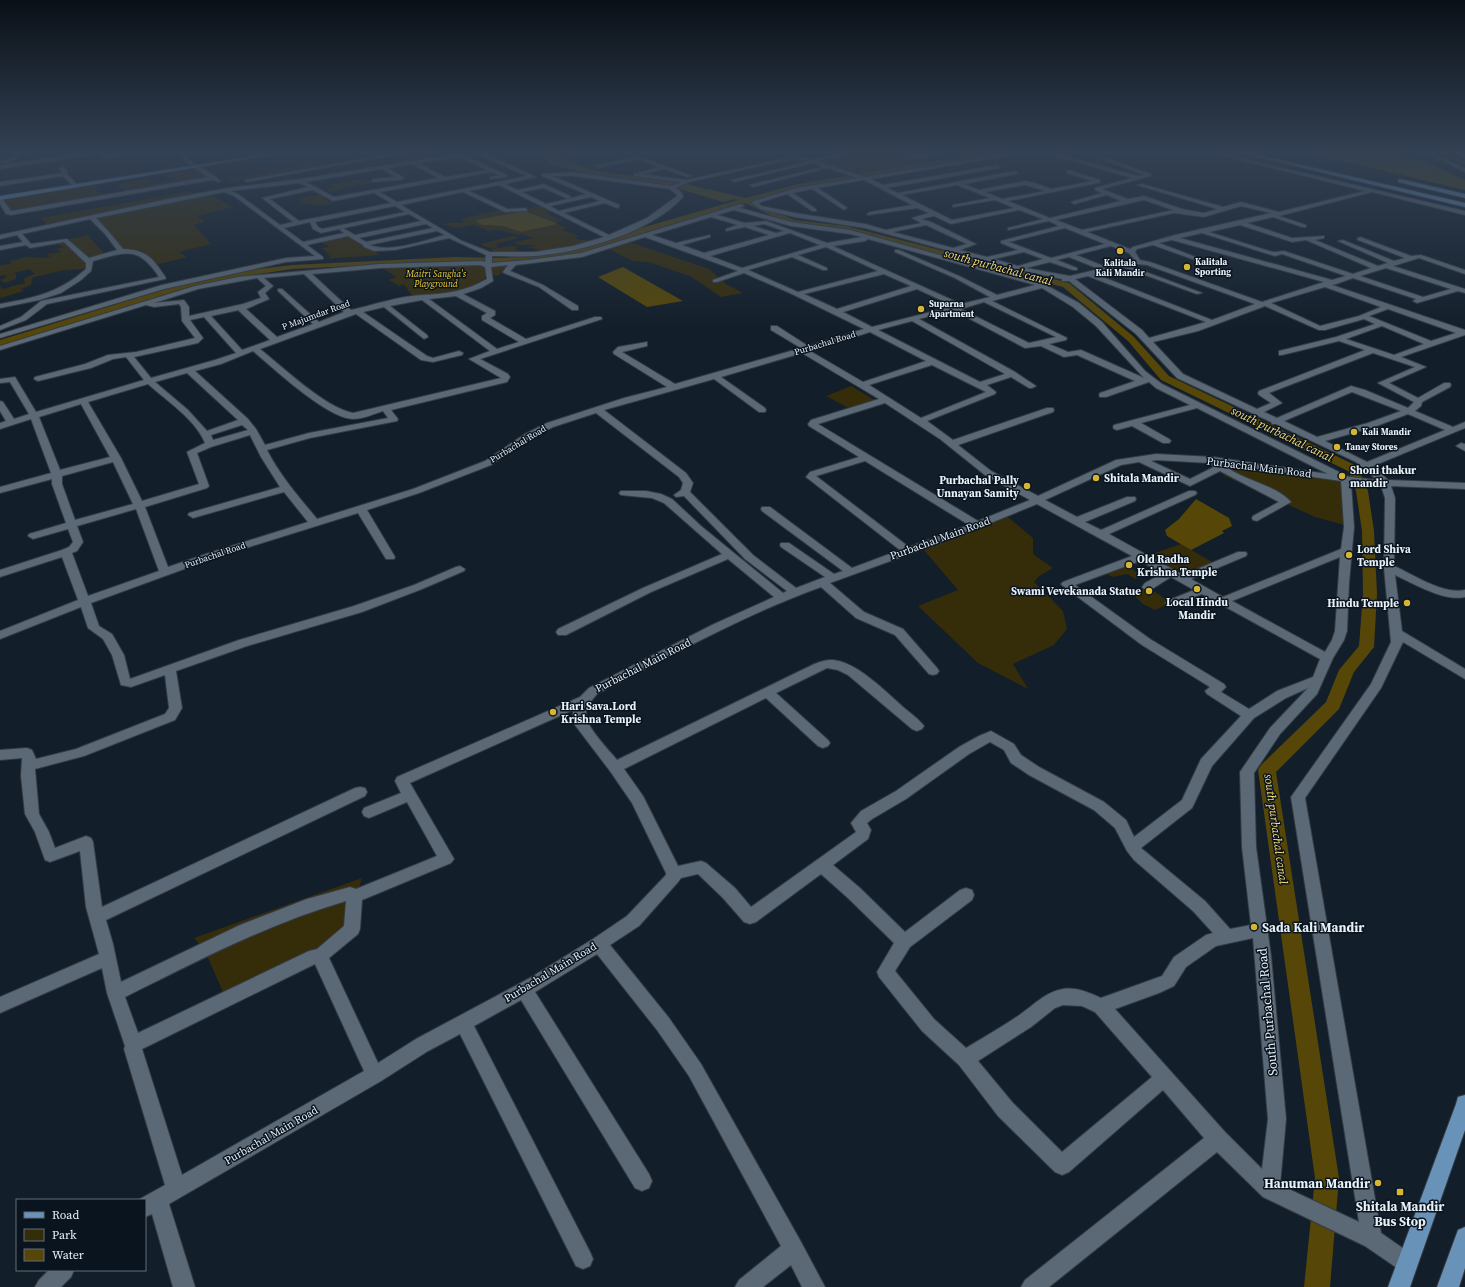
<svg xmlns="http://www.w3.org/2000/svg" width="1465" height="1287" font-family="'Source Serif 4',serif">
	<rect width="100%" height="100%" fill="#121e29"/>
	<!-- green -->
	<path fill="#352c0a" d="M418,151H429L432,152L455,151L430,155L431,157L427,158C412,161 393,167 379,163L409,158L402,154Z
		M861,151H892L932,162L899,169L856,174L813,161Z
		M1214,151H1229L1290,165L1283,167Z
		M312,165L319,167L232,182L229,181V179Z
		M193,169L206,178L128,191L118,186L120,184L147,179L156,184L176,180L165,175Z
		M364,178L374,183L344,187L342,188L343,189L331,192L326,189L335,187L331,185Z
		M91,183L98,188L96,191L109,196L10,213L0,198Z
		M186,192H190L199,196L198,197L212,196L233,207L197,216L205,222L194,225L211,244L179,252L187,257L155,265C151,261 147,257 143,255C137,251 128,252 122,248C109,236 101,213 80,217L81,219L47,225L41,218Z
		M319,195L328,197L324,199L332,202V204C327,205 304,205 300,203L303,201L297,199Z
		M746,200L747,204L586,254L514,263L504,272L496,276L487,271L484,282C463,294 438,295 413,297L404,284L399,286L389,280L390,279L397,277L384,269L386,266L496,263L500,260L554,256L594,248L641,231Z
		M543,206L552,211L546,212L549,215L564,220L554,223L525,211L476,220L477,222L482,225L503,226L521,232L558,224L567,228L563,230L579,236L575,238L580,240H588C577,250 514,257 499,253C496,253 493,251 490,249L512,246L519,247L515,249L524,253L538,250L528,247L536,245H517L515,242L534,238L524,235V234L518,235L498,230L489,231L474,225L457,228L442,224C450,222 456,223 464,222L461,219L500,210L503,211V213Z
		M89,235V237L105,254L92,261L90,268L60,271L34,277L32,279L31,285L21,289L24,291L0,298V285L2,289L25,283L24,278L35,274L30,269L14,273L16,275V279L4,283L0,280L7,277L5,275L0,276V265L11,264L10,261C17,260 27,256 33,257C41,258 41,258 50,257L47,254L62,252L56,249L64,247L58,245L60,241Z
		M348,235L380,255L322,259L331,257L322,248L328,247V245L323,244L322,241Z
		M513,236L518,238L496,244L498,247C490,249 487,248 480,244Z
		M630,242L709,269L726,284L743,293L721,297L690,276L648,262L633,261L609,249Z
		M851,386L878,402L852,410L826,396Z
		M1214,462L1344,481L1352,527L1315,517L1225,476L1216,468Z
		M1008,517L1033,538V554L1053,568L1039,576L1034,582L1063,611L1067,629L1054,645L1013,664L1028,689L978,663L918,606L958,590L923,549Z
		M1181,544L1212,562L1182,577L1143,557Z
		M1123,563L1142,576L1135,579L1128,574L1112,577L1103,571Z
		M1148,587L1171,603L1155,610L1143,604L1134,595Z
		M362,878L339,948L226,999L204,949L194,938Z"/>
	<!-- water -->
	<path fill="#564708" d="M540,151H560L565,159L586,168L603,172L686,183L735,199L723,202L673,187L606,178L553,165L544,158Z
		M1300,151H1373L1391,154L1424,161L1465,180V190Z
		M525,211L558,224L521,232L503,226L482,225L477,222L476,220Z
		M623,267L683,301L647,307L598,277Z
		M1196,499L1229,518L1232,526L1222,531L1224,533L1191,550L1167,536L1165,530L1179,519Z"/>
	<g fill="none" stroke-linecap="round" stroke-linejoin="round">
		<!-- canal -->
		<path fill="#564708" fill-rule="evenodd" d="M999,151H1011L1008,153L798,188L752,201L794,220L846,226L1069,283L1134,337L1169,376L1357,466L1368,491L1374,531L1377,594L1374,647L1354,672L1339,709L1276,772L1339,1178L1330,1287H1304L1315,1178L1258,770L1261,765L1326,702L1339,670L1359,646L1363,594L1362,531L1356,491L1348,471L1161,380L1128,341L1063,287L846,230L789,224L745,203L644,233L597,250L553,258L500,262L456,261L292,269L233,278L172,293L0,346V340L166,289L233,272L292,265L456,257L500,258L553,254L592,246L638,229L738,200L705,192L704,191L707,189L746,198L798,184Z
			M1435,151H1442L1465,161V165Z"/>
		<defs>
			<path id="minor" d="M12,151H16L20,155C15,161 9,164 1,163V161L9,159L14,156Z
				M96,151H102L106,155L140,151H150L105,159L98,154L0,169V165Z
				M175,151H179L195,164L216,177L220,181L219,182L212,180L11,215L6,214L0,204V197L2,198L11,211L208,177L191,166Z
				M245,151H250L257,155L252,156Z
				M408,151H416L247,182L244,180Z
				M473,151H480L536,177L505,184L518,190L544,184L570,196L571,197L568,199L586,194L542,176V174L573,172L671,186L681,182L634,176V174L659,167L639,159L597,168L594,166L634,157L619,151H624L692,176L687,177L664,169L644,174L686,180L792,157L777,151C789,151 799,159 811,159C826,159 842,151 858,151V152L816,161L865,177L1023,151H1031L1029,152L871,179L883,185L997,165L1000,167L999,168L887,188L898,193L1015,171L1017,172V174L964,184L979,190L1025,181L1035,183L1051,189L1092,181L1067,173V171L1069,170L1100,180V182L1098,183L1008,201L1050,218L1121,201L1107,195L1074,204L1071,202L1102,193L1095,190V188L1132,178L1041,152V151H1047L1138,176L1144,175L1080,151H1086L1151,174V176L1102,189L1128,199L1144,196L1182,209L1204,213L1217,209L1137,185L1142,184L1223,207L1241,202L1279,212L1365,191L1204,151H1210L1465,211V215L1372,192L1279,216L1306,225V227H1302L1273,217L1247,223L1292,238L1324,236V238L1315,240L1378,266L1388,263L1338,241L1343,240L1394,261L1405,258L1358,240L1357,239L1360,237L1411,256L1421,255L1465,270V274L1419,258L1393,266L1465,289V293L1458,291L1417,303L1413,301L1416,299L1353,278L1336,284L1332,285L1465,330V335L1401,357L1426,367L1389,383L1418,398L1444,383H1450L1451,385L1450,387L1422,402L1421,406L1415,411L1453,427L1465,422V428L1373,466L1388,480L1465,483V489L1391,486L1395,498L1394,566C1414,575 1444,595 1465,590V597C1445,602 1414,584 1395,575L1402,631L1465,669V679L1403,642L1381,688L1305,798L1381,1233L1414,1256L1417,1263L1414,1270L1407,1273L1400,1270L1365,1246L1263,1197L1217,1152L1049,1287H1021L1025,1280L1204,1138L1163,1090L1069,1172L1062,1175L1055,1172L998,1116L959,1065L922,1031L879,977L877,972L894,943L848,898L821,874L756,922L750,924L744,922L723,898L698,874L681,878L678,882L639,926L610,945L669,1018L701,1064L801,1242L825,1287H802L791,1265L763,1287H735L739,1280L781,1246L689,1076L657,1030L597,954L535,992L649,1174L652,1181L649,1188L642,1191L635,1188L521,1000L474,1026L590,1252L593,1259L590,1266L583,1269L576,1266L460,1034L428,1051L381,1081L169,1204L195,1287H173L152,1214L145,1217V1200H138L165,1185L124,1049L125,1046L107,993L102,968L0,1013V997L99,954L86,907L80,851L50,862L45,860L35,832L25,814L21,776L22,758L0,760V750L27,748L32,750L36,759L76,749L165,714L169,708L165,675L131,687L121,685L112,655L103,639L88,628L81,607L0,639V631L78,600L62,557L0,577V570L62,550L69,547L73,542L68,529L33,539L28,536L29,534L66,523L52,484V479L0,493V487L51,473L31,419L0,429V423L6,421L0,411V401L3,402L14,419L29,414L10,382L0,383V379L15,377L36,412L144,380L126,357L113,359L91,368L38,381L34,379L35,377L85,364L108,355L136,352L195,338L182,321L181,307L179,304L154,307L146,305L0,350V346L195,286L238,277L380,264L481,261L485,262L486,255L449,238L395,250L374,251L364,247L363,245L348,236L307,245L323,257V259L286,262L164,289L0,338V334L162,285L286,258L315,256L234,196L224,192L96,218L109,232L123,249C148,250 153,259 166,278L165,279L47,304L26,320L0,330V326L21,317L41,301L159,277C138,245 126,252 93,261L91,271L81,280L61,293L39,300L0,308V304C34,298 59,293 86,269V263L64,242L30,248L26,245L0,250V246L23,242L17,235L0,239V235L168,199L228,188L301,179ZM477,154L527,176L397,202L380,192L492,172L499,175L490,177V179L507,177V175L465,156ZM459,157L487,170L445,177L418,163ZM797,158L807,162L731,180L734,182L812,163L823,167L750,185L753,187L827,168L858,178L796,188L751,202L760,209L795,217L865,228L1016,269L1062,279V281H1069L1136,334L1177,378L1271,422L1272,424H1276L1356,462L1377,480L1349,477L1162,384L1145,371L1102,322L1079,303L1044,284L850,230L791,222L740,208L744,206L741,204L581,253L529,260L492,263V256C506,256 521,257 535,256C582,252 650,233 683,197L682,193L676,188L689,182ZM412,164L438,178L334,197L306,182L382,169L395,177L374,179L372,180V182L401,180L404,178L403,177L388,168ZM553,176H573L670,189L677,195V196L647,218L609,235L564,213L605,203L617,208L619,207V205ZM864,180L912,205L870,212L867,214L868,215L917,208L929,213L912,218L921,223L886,230L865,224L795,213L762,206L758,203L787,194L812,211H816V209L793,193L812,189L844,210L847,208L846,207L818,188ZM300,183L308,187L262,198L293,222L280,225L238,194L231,191ZM499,185L604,237L573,246L535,252H490L462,241L401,205L463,192L505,212L527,211V209L525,208L508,209L469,191ZM957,185L990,198L953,205V207L995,200L1014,208L952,220L902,195ZM1025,185L1045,191L1002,199L985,192ZM543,188L566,198L568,199L546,204L522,192ZM313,190L333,201L374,193L391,203L299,221L270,199ZM591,197L600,201L559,211L550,206ZM1144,200L1173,210L1082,230L1056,220ZM395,206L405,212L322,229L318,227L315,222ZM1241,206L1271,213L1175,235L1133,247L1130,249L1087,232L1174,213L1204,217ZM734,210L791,226L850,234L862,237L827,243L766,221L745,223L717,215ZM1019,210L1043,219L1008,228V230L1049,221L1059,226L1001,241V243L1018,250L987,257L960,250L976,244L931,222L921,219L934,216L951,224ZM409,214L421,221L355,235L343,228L340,230L344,233L303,242L284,228L310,222L313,229L321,233ZM711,217L738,225L726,229V231L745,227L769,235L704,253L682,245L710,237V235L676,243L652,235ZM90,219L105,234L117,250L89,258L67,239L31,244L22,234ZM426,224L433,228L366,242L359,238ZM764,224L784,231L776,233L753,226ZM926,225L967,244L953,248L893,232ZM1240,225L1292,242L1306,240L1371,268L1353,274L1284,251L1275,252L1269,251L1209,232ZM1065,228L1105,244L1051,258L1009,242ZM437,231L445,235C422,241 393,253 369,245ZM790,233L820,245L742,268L710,256ZM1202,233L1265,253L1275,256L1282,254L1346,276L1332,280L1180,238ZM645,237L738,271L713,280V282H717L744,273L790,293L864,329L808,346L777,326H771V330L801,348L675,384L622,352L647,346V342L618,347L613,352L614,354L667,387L624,398L547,423L525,434L485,461L413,489L317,519C299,497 280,476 267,450L310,438L397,421L398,419L391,410L507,382L510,377L508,374L480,359L602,319L601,317H595L526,339L490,318L495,315V311L463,294L481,288L493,281L491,267L508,265L503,272L504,273L539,287L572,310H578V306L543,285L510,271L516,265L582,257ZM868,239L1035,285L997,295L959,276L899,250H895V252L955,278L990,297L961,304L833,246L865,241ZM1172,240L1324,282L1262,302L1150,262L1140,260L1135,252L1137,249L1153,245L1209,265L1214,264L1159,243ZM1111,246L1129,253L1134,259L1133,261L1106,267L1076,255ZM826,247L878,271L798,292L748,270L792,257L823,270H827V268L798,255ZM1024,252L1043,259L1018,266L994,259ZM1069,257L1099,269L1070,276L1026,268L1050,262L1073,270H1077V268L1057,260ZM1136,264L1147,265L1255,304L1212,320L1095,274L1123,267L1197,294L1202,293L1130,266ZM480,265L485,267L487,279C467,291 445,294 422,295C400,296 373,305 351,310L312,274L380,268ZM1386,268L1451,289L1423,297L1360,276ZM304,274L344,312L319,322L282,289H278V291L313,324L277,337L246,309L269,299L265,293L273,286L264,278ZM884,274L911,286L837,309L804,294ZM1088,276L1206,322L1149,338L1142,330L1075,279ZM257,278L266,286L258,292L261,298L243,304L189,316V307L184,300L154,303L198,289ZM1325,287L1381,307L1359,316L1320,326L1271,303ZM1042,288L1073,307L1096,326L1144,378L1081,350L1068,352L1049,344L1066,340L1067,338L992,301ZM917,289L954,306L872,327L843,312ZM456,296L487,313L482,316V320L519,342L497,349L429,299ZM422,300L490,351L469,359L501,378L353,413C324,407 284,368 260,349L356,314L421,360L433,362L462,355L463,353L459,351L433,358L427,356L363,312L384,307L424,339L428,337L427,335L390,306ZM984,302L1056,337L1029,343L961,309ZM1265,306L1319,330H1325L1364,319L1375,324L1336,337L1279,351V355H1282L1339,341L1365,350L1259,391L1258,393L1259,395L1271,403L1257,409L1183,374L1153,342L1198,331ZM1388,309L1456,333L1431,341L1369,316ZM239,310V311L270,340L242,350L211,316ZM953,310L1025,348L1041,346L1064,357L1077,355L1135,381L1100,393L1099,395L1100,397H1106L1149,382L1156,388L1190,405L1114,425L1113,427L1114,429L1117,430L1132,426L1163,443H1169L1171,441L1169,439L1141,423L1197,408L1328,474L1213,457L1156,454L1116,460L1038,496L991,471L958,445L1053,412L1054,410L1053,408H1047L953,440L927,421L995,394L996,392L987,385L1011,377L1029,388H1032L1036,386L1015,372L919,319ZM204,317L236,353L215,360L151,378L134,357L198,343L203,338L190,320ZM912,321L1005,374L980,382L878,330ZM1382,326L1424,344L1394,355L1346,339ZM870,332L926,361L863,382L810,351ZM253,351C273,368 328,419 353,419C363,419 374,414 383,411L388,418L309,433L265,445L256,429L248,419L195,371L221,364ZM802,353L879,399L811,420L808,424L809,426L859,457L810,472L806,477L900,550L852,568L770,507H762L761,509L762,511L843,571L834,574L789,543H781L780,545L781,547L825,577L796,588L753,555L690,492L693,483L686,473L604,410L714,379L759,412H765L766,410L765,408L721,377ZM1373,353L1415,367L1378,383L1414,402L1408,408L1365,390L1351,386L1277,418L1264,412L1282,403L1269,393ZM932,365L986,392L921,418L869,385ZM187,373L238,420L207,431L188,410L155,382ZM148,384C166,400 196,420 205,443L187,452L199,484L142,501L121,458L88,402ZM1352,392L1401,411L1368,423L1317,437L1284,421ZM885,403L940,439L985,475L1030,500L978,521L818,424ZM81,404L110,457L60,470L39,417ZM596,413L679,477L683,483L681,490L674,495L676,497L684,496L745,559L787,591L783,593L701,526L672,499L661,494L646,491H621L619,493L621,495L652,498L664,503L722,554L643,588L558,629L556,632L558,635H566L651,592L728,559L774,597L712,625L589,688L580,697L397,777L395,781L401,793L364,808L362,812L364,816L369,818L407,802L437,856L356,889L350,887L307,899L240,925L121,982L113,944L106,920L365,796L367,792L365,788L360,787L355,788L102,907L93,842L91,838L86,836L55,848L49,832L39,814L35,769L84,756L175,720L182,708L176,671L247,646L362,612L422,589L464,571L465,569L460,566L456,567L414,585L354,606L239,640L130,679L124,655L112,634L99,626L91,603L217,557L358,513L386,559H394L395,557L367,510L419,493L491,465L531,438L553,427ZM1408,414L1445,430L1367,462L1325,441L1374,427ZM242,425L248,430L213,440L211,435ZM250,435L261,457L280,487L189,513L188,515L193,518L284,492L308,522L209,553L168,567L145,507L207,488L209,486L197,453L211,447ZM1156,460L1210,463L1214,467L1190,479L1151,461ZM865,461L969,525L909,547L816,476ZM113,462L133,504L75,520L62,484V476ZM1139,462L1190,486L1220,471L1279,502L1253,516L1252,518L1253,520L1257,521L1291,502C1277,485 1241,480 1222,464L1341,481L1344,527L1341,549L1223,597L1191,579L1246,556L1247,554L1246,552H1238L1183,575L1109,534L1195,495L1197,493L1195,491H1189L1101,530L1085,522L1135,501L1136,499L1135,497H1127L1077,517L1045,500L1121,465ZM1351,483L1381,486L1385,498L1384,568L1391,642L1371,684L1291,797L1359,1222L1280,1185L1286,1119L1271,956L1256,847L1254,773L1280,734L1317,694L1333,658L1344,640L1347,631L1349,583L1354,527ZM1037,504L1132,556L1063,582L1061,584L1063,586L1142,645L1210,687L1205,691L1207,694L1241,716L1201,759L1182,800L1134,837L1126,820L1104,802L1039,767L1021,755L1014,744L991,731L979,736L959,747L896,791L861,811L851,823L856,832L751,907L735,888L706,863L701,861L678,866L643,796L624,769L766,698L818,746L823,748L828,746L830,743L828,740L776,693L827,668L838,670L848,675L912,729L917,731L922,729L924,726C919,719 910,713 903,707C886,692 857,662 833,660C823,659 812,665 804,669L617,760C609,750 584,725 586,713C586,706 593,699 597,694C671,656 743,615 821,587L856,618L895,635L929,674L933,675L937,674L939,671L937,668L903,629L864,612L830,583L959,536ZM136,509L159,571L88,596L72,553L77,551L83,542L77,526ZM1340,557L1335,631L1332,640L1325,652L1232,601ZM1140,561L1163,573L1145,583L1142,587L1144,589H1152L1171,577L1194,590L1167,601L1165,603L1167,605H1175L1202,594L1320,659L1313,677L1277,691L1249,709L1221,692L1226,687L1224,684L1150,639L1075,585ZM1308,688L1270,728L1240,772L1242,847L1251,925L1230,929L1205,901L1141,848L1192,808L1212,766L1254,718L1286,698ZM573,710V722L575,725L610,771L632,803L666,873V875L627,916L593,939L530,978L416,1039L378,1063L329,958L358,934L360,929L362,900L451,863L454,859L410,783ZM990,742L1004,750L1011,763L1029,775L1094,810L1115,828L1127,851L1134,860L1193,911L1213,933L1206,935L1174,957L1162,976L1101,998C1089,993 1077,987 1063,989C1045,992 1033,1006 1018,1016C1002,1027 984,1037 966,1048L934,1019L895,971L910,947L972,900L974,895L972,890L966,888L960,890L905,932L860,888L833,865L868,839L871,830L867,823L872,819L906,799L969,754ZM346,901L344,926L317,949L309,951L138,1033L125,997C197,961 268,924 346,901ZM1253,938L1268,1119L1262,1169L1225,1132L1115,1009L1159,993L1174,986L1186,967L1216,946ZM315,964L364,1071L182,1175L142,1049ZM1063,1005L1082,1006L1095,1012L1152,1077L1062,1152L1012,1102L978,1061L1031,1027L1055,1008Z
				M565,151H569L573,155L568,156Z
				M593,151H603L579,156L576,154Z
				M895,151C903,151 911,156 920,155C929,155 938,150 947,151L919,159L895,152Z
				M1421,151H1426L1465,168V172Z
				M1452,151H1465V152H1454Z
				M62,166L67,170V174L76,183V185H72L63,176L0,186V182L62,173L59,168Z
				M1461,443L1465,444V451L1456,446Z
				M49,1270H74L71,1277L61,1287H35L39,1280Z"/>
			<path id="major" d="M286,151H295L0,200V196Z
				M1235,151H1242L1465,203V207L1237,152Z
				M1451,151H1456L1465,154V158Z
				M1400,179L1465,194V198L1398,182V180Z
				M1465,1095V1130L1410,1287H1388L1456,1104L1458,1097Z
				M1465,1227V1268L1459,1287H1437L1458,1230Z"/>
		</defs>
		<!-- minor casing -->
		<use href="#minor" stroke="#343b44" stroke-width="2"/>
		<!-- major casing -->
		<use href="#major" stroke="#343b44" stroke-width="2"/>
		<!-- minor -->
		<use href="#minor" fill="#5b6976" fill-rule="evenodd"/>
		<!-- major -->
		<use href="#major" fill="#6992b9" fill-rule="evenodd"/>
	</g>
	<!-- sky -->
	<linearGradient id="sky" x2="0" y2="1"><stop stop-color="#0a1017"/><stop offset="0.46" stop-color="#334154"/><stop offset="1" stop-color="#334154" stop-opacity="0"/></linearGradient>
	<rect width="1465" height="331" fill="url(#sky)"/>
	<!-- markers -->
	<g fill="#d6b534" stroke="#09141f" stroke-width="1.5">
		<circle cx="1120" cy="251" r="4"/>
		<circle cx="1187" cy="267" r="4"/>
		<circle cx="921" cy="309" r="4"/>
		<circle cx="1354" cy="432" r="4"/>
		<circle cx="1337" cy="447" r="4"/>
		<circle cx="1342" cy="476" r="4"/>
		<circle cx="1096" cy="478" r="4"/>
		<circle cx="1027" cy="486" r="4"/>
		<circle cx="1349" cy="555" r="4"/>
		<circle cx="1129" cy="565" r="4"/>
		<circle cx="1197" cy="589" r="4"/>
		<circle cx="1149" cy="591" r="4"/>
		<circle cx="1407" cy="603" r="4"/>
		<circle cx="553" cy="712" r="4"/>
		<circle cx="1254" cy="927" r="4"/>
		<circle cx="1378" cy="1183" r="4"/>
		<rect x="1396" y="1188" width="8" height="8" rx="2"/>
	</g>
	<g text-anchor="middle" stroke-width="3" stroke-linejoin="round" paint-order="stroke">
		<!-- far-poi labels -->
		<g font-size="9" font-weight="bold" fill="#e8f0f8" stroke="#09141f" text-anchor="start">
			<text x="1195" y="265">Kalitala<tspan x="1195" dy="10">Sporting</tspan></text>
			<text x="1120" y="266" text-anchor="middle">Kalitala<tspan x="1120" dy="10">Kali Mandir</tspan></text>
			<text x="929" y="307">Suparna<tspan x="929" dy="10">Apartment</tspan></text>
			<text x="1362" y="435">Kali Mandir</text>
			<text x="1345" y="450">Tanay Stores</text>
		</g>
		<!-- far-park labels -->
		<g font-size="9" font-style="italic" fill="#f2cc38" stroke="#09141f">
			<text x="436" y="277">Maitri Sangha's<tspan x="436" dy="10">Playground</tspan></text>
		</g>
		<!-- far-street labels -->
		<g font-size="9" fill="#e8f0f8" stroke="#09141f">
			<text transform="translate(316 315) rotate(-20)" y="3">P Majumdar Road</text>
			<text transform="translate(825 343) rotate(-17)" y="3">Purbachal Road</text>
			<text transform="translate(518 444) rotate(-31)" y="3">Purbachal Road</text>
			<text transform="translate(215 555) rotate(-19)" y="3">Purbachal Road</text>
		</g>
		<!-- street labels -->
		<g font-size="11" fill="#e8f0f8" stroke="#09141f">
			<text transform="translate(1259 467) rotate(7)" y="4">Purbachal Main Road</text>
			<text transform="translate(940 538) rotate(-20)" y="4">Purbachal Main Road</text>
			<text transform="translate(643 665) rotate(-27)" y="4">Purbachal Main Road</text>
			<text transform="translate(550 972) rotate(-31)" y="4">Purbachal Main Road</text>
			<text transform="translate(271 1135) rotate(-30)" y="4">Purbachal Main Road</text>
		</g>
		<!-- poi labels -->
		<g font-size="11" font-weight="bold" fill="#e8f0f8" stroke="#09141f" text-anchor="start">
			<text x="1350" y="474">Shoni thakur<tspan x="1350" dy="13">mandir</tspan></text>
			<text x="1104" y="482">Shitala Mandir</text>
			<text x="1019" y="484" text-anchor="end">Purbachal Pally<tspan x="1019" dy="13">Unnayan Samity</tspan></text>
			<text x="1357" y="553">Lord Shiva<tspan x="1357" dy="13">Temple</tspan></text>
			<text x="1137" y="563">Old Radha<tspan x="1137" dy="13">Krishna Temple</tspan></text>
			<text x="1141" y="595" text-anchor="end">Swami Vevekanada Statue</text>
			<text x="1197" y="606" text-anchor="middle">Local Hindu<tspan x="1197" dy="13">Mandir</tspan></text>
			<text x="1399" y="607" text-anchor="end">Hindu Temple</text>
			<text x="561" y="710">Hari Sava.Lord<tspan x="561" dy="13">Krishna Temple</tspan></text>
		</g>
		<!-- water labels -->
		<g font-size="12" font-style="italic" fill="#fbde76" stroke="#09141f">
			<text transform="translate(998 267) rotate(15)" y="4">south purbachal canal</text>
			<text transform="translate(1282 434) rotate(26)" y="4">south purbachal canal</text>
			<text transform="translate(1276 829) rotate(82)" y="4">south purbachal canal</text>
		</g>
		<!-- near-poi labels -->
		<g font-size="13" font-weight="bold" fill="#e8f0f8" stroke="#09141f" text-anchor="start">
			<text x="1262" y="932">Sada Kali Mandir</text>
			<text x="1370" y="1188" text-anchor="end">Hanuman Mandir</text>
			<text x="1400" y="1211" text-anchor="middle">Shitala Mandir<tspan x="1400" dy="15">Bus Stop</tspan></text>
		</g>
		<!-- near-street labels -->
		<g font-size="13" fill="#e8f0f8" stroke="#09141f">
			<text transform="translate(1267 1012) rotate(-95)" y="5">South Purbachal Road</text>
		</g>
	</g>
	<!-- legend -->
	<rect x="16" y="1199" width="130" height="72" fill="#09141f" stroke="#626c76"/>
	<rect x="24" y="1212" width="20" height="6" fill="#6992b9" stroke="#626c76"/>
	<text x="52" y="1219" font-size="12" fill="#e8f0f8">Road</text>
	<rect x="24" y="1229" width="20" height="12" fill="#352c0a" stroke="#626c76"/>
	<text x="52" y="1239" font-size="12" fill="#e8f0f8">Park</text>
	<rect x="24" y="1249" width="20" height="12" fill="#564708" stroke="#626c76"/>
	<text x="52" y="1259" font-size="12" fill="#e8f0f8">Water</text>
</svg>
